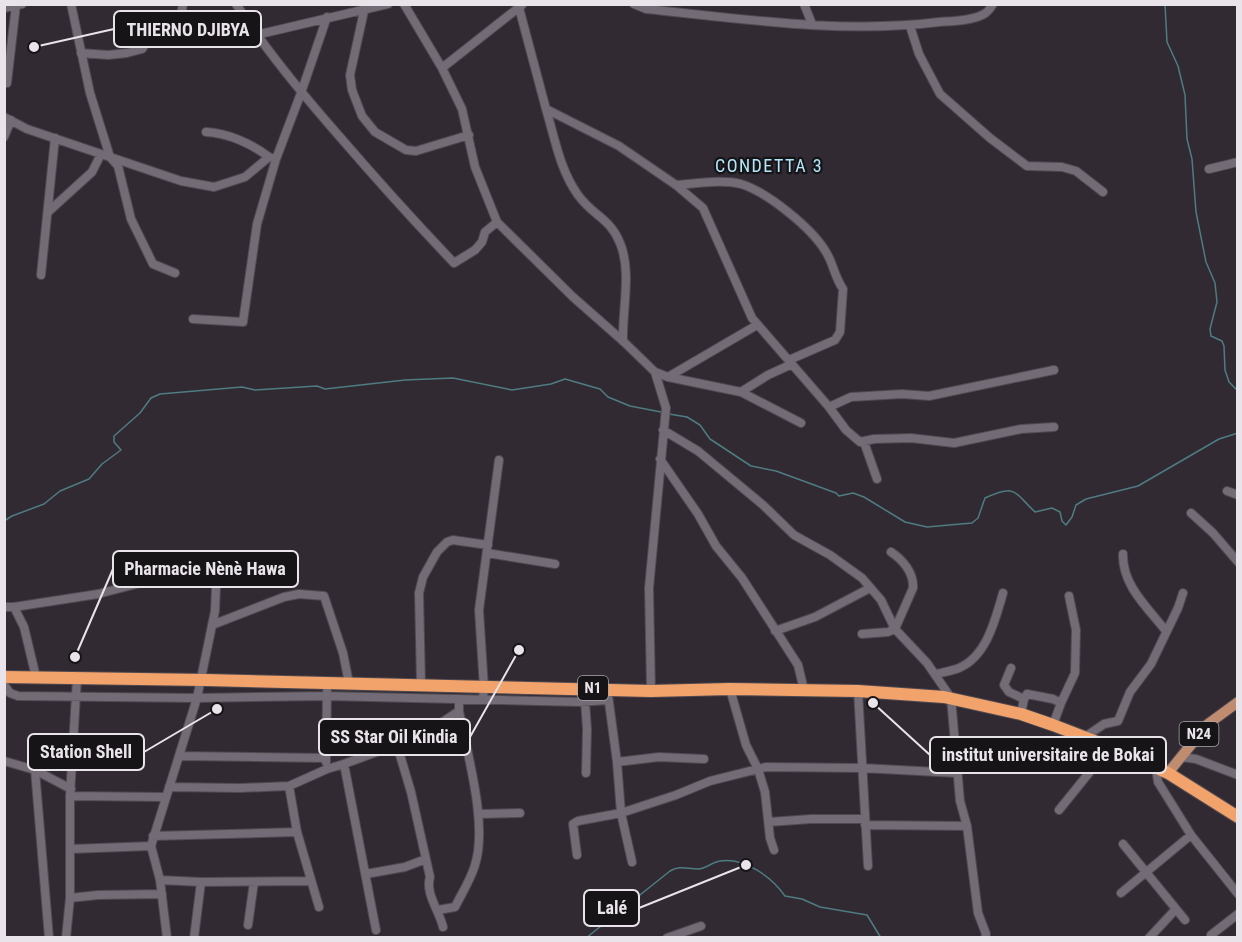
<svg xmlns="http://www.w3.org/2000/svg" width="1242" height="942" font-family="'Roboto Condensed',sans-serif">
	<rect width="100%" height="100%" fill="#312a33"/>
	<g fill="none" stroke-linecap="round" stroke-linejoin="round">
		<!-- stream -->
		<path stroke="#4e7c81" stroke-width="1.5" d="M1165,4L1167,42L1178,66L1185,95L1187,139L1192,159L1196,212L1206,262L1215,283L1217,302L1210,329L1211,336L1222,341L1224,346L1225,370L1229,382L1238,391
			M669,414L687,417L700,425L710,439L751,466L776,471L836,493L839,496L853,493L864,497L905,522L927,527L972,523L978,518L985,498C1016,484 1013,491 1035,512L1052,508L1060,512L1062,521L1066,525L1072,517L1076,505L1086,499L1138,486L1219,439L1238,433
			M4,521L12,516L44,504L60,491L89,479L102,464L121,450L114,442V436L140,413L151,398L160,394L242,387L255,390L317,386L325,389L405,380L453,378L512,390L551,384L565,379L600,389L608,397L630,406L661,412
			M586,938L670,871C680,865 687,869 698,869C706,869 712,862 720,861C744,857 772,877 785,896L802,899L820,907L867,915L881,938"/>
		<defs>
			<path id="minor" d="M71,4L90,93L110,157L118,166L131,219L153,264L175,273
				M236,4C267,52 303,95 340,137C377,180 415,222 454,263L475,250L482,242L485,232L497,222
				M404,4L442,68L462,109L475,167L497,222L573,297L623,341L655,372L666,408L649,588L651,691
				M518,4L546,109L619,146L676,185L703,208L752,318L829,407L846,430L860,442L874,439L911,438L954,443L1021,429L1054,427
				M634,4L646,9C743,19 842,34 939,22C953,21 971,21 984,14C988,12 990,9 993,4
				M804,4L812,24
				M4,8L22,4
				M364,11L350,75L352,90L362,116L375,132L406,150L416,151L469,135
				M910,26L919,54L940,94L990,138L1027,166L1062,167L1076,171L1103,192
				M256,35L388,4
				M81,53L108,55L127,53L142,49L155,30L180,21L183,4
				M442,68L522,5
				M7,83L16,5
				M546,109C555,139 560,170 578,195C593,216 610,218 620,243C632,271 622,311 623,341
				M4,117L27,129L181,181L214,187L245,177L269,157L276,159
				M206,132C228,133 252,144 269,157
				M4,137L11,120
				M1209,169L1238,162
				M676,185C696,184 721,179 741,184C767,192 812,228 826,252C834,265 834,276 843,289L840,332L835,340L789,360
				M48,212L92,172L101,154
				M41,275L55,138
				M193,319L243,322L257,224L276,159L301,93L327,17
				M655,372L668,377L741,392L768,375L792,364
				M668,377L757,325
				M741,392L801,423
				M829,407L851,397L902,394L929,396L1054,370
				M663,430L698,451L763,505L794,535L830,555L862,578L881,600L895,629L888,632L862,634
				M864,442L877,479
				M660,459L698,514L716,546L742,578L798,665L804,690
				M1227,491L1238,495
				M1191,513L1213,533L1238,562
				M891,552C903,560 914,573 913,588L895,629L927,663L951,698L960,801L967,826L978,913L986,934L985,938
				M487,553L555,564
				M1123,554C1122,585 1147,607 1166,631
				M4,607H14L98,594L217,563L215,611L197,698L151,846L160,880L167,938
				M14,607L24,627L36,677
				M212,625L284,597L299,594L324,596L343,653L349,683
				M775,631L815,617L870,588
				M1011,668L1004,685L1009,692L1024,699
				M936,674C943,672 952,671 959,668C987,656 995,620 1003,593
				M4,685L10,693L18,696L197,698L326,696L580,702L608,700
				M421,685L419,593L423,577L437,552L447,542L453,540L488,545
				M730,689L746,745L758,769L765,792L770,838L774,850
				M858,691L868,866
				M608,695L617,762L621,813L632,862
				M483,699L484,688L479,610L499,460
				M585,701L587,729L586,773
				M1021,714L1024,699L1027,694L1053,699L1061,703
				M1053,725L1061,703L1075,673L1076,630L1069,596
				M1085,737L1104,724L1118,721L1130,692L1151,664L1178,608L1183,593
				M75,738L131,742
				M397,745L411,792L430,877C425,894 439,910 443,927
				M180,756L325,758
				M1181,757L1196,759L1238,775
				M4,761L35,770L71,789
				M326,762L327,691
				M617,762L659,757L704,759
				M344,764L376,930
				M1156,768L1158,782L1191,835L1238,894
				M35,770L49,938
				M289,786L297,832L319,907
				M169,787L240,788L289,786L327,769L344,764L423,735L459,711V699
				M70,796L165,797
				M1059,810L1110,747
				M479,814L520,813
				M769,822L811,819H865
				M865,825L967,826
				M153,836L297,832
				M1123,844L1185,920
				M71,849L151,846
				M577,855L573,824L578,821L621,813L676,795L710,781L766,767L862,768L957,773
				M366,874L405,867L426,859
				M160,880L201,882L311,881
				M1121,893L1191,835
				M70,898L98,895L162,894
				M438,910L455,907C462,893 471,879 475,865C488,824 467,753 459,711
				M248,925L254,882
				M1211,935L1238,914
				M66,938L70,898V796L77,678
				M194,938L201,882
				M667,938L701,926
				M1149,938L1176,909"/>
			<path id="major" d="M1168,773L1208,724L1238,702"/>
			<path id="highway" d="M4,677L206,680L651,691L730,689L858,691L944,697L1021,714L1053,725L1110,747L1168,773L1238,817"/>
		</defs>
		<!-- minor casing -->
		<use href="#minor" stroke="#4f4950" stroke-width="10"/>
		<!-- major casing -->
		<use href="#major" stroke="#4f4950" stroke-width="12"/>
		<!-- highway casing -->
		<use href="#highway" stroke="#4f4950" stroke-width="14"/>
		<!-- minor -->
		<use href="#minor" stroke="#736b75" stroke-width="8"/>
		<!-- major -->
		<use href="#major" stroke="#bf8c6f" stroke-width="10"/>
		<!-- highway -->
		<use href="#highway" stroke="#f2a26b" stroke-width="12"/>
	</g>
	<g text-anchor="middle" stroke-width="4.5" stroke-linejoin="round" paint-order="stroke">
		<!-- shield labels -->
		<g fill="#171418" stroke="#aaa6ab" stroke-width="1.5">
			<rect x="578" y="676" width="30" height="24" rx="4.5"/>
			<rect x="1179.5" y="722" width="39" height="24" rx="4.5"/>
		</g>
		<g font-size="15" font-weight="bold" fill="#e9e4ea">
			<text x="593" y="693">N1</text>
			<text x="1199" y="739">N24</text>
		</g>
		<!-- neighbourhood labels -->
		<g font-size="18" letter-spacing="1.5" fill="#b1e7f8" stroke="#171418">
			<text x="769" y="172">СONDETTA 3</text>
		</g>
	</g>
	<!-- callouts -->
	<path fill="none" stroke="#e9e4ea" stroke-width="2" d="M34 47L114 29M75 657L113 569M519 650L470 737M217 709L144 752M873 703L930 755M746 865L639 908"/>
	<g fill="#e9e4ea" stroke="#171418" stroke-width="2">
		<circle cx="34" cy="47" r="6"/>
		<circle cx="75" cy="657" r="6"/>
		<circle cx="519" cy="650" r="6"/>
		<circle cx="217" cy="709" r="6"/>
		<circle cx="873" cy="703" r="6"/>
		<circle cx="746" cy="865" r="6"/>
	</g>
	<g fill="#171418" stroke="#e9e4ea" stroke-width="2">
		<rect x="114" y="11" width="147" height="36" rx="6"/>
		<rect x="113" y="551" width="185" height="36" rx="6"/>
		<rect x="319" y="719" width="151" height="36" rx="6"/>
		<rect x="28" y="734" width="116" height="36" rx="6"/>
		<rect x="930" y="737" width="236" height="36" rx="6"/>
		<rect x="584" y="890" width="55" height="36" rx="6"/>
	</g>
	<g font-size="18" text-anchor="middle" font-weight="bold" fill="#e9e4ea">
		<text x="188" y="36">THIERNO DJIBYA</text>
		<text x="205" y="575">Pharmacie Nènè Hawa</text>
		<text x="394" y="743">SS Star Oil Kindia</text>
		<text x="86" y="758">Station Shell</text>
		<text x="1048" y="761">institut universitaire de Bokai</text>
		<text x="612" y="914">Lalé</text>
	</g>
	<!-- border -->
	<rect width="1242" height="942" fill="none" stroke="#e9e4ea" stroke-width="12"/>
</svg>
